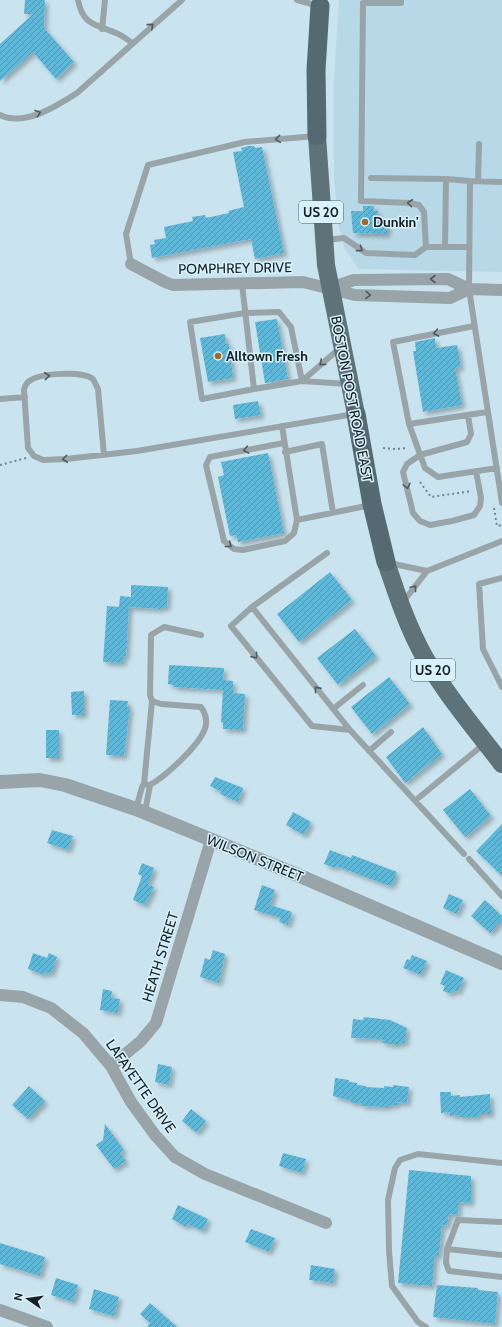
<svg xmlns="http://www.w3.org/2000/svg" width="502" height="1327" font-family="Cabin,sans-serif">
	<defs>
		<pattern id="building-hatch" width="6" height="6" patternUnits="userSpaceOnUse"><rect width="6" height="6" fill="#61b8d8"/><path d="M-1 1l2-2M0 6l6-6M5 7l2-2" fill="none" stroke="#4f95af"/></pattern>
		<filter id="shadow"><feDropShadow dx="3.5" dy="3.5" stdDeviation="2" flood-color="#0004"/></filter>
	</defs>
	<rect width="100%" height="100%" fill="#cae4ef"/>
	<!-- built -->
	<path fill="#b7d9e7" d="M339,0H502V272L358,269L344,247L339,227L334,181V79Z"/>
	<!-- building -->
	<path fill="url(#building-hatch)" filter="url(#shadow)" d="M25,0H45L44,28L74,62L56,79L33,52L0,81V44L33,14H24Z
		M248,146H254L255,148L262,147L284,253L255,259L251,239L152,258L150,245L155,244L154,240L166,238L164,227L193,221L192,217L205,215L206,218L229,213L228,211L244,207L233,152L242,151L241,148Z
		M363,206H374L373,211H378V224H387V234L353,233L351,211H363Z
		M277,319L288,379L265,383L255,322Z
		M225,334L226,344H229L233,378L208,382L200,338Z
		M435,338L436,348L457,345L461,367L455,368L462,405L423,412L413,351H416L415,342Z
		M258,401L261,415L235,419L233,405Z
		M268,453L284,533L238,542L236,535L230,536L218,477L224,475L221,462Z
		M330,572L352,600L299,642L277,614Z
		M131,585L168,587L167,607H161V609L129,607L126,657L123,656V663L103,662L107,606L119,607L120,596L131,597Z
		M355,629L376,656L338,685L317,658Z
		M169,665L224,668L223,680L233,681V693L245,694L243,730L223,729V723L221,722L223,690L173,687L174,685L168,684Z
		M389,677L410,704L372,734L351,707Z
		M84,691V715H72L71,692Z
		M110,700L128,701L127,707H130L124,756L106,755Z
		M423,727L442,754L405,783L386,757Z
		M46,730H59V758H46Z
		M215,777L243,788L238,802L220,794L222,792L210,786Z
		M470,789L491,816L465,837L443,810Z
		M293,812L311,822L304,835L286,825Z
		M502,824V876L476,851Z
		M52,830L73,836L68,850L47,843Z
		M330,850L351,858L352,855L397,872L394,881L391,886L384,884L336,866L335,868L324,864Z
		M142,863L154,868L148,885L154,887L145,905L133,900L142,876L138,874Z
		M262,885L275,890L270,905L292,912L288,925L279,922L281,918L254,910Z
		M449,894L463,900L457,914L443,908Z
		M485,900L502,916V920L490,933L471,916Z
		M213,950L225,954L219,983L200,977L205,958L210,960Z
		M33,953L47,958L49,953L57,957L51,974L45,972L44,975L28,969Z
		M412,955L427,961L421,975L403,968L407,959L410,960Z
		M446,970L464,978L458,992L453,990L452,994L443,991L445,986L440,984Z
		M103,989L112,991L111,998L120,999L118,1013L100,1010Z
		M364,1017L390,1020L407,1028L405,1043H398V1045L382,1043L383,1039L351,1038L353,1019L363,1020Z
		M158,1064L172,1067L169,1085L155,1082Z
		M335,1078L349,1080V1082L357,1083V1085L366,1086V1087L384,1088V1086L393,1087V1085L409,1087L407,1103L397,1102V1105H388V1107L361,1106V1103H351V1101L333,1096Z
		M29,1086L45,1101L28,1119L12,1105Z
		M440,1092H451V1096L460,1095V1097L490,1094L491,1114H479V1117H459V1115L450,1116V1112L441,1113Z
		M191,1109L206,1121L197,1133L182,1121Z
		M105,1124L124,1150L120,1153L126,1161L114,1169L96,1145L103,1140Z
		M283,1153L306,1159L302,1173L279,1166Z
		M409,1170L471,1176V1203L459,1202L458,1215L449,1214L447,1226L442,1225L439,1255H435L432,1286L398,1283Z
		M178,1205L208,1219L203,1231L187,1224L186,1227L172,1219Z
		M251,1229L275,1238L269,1252L245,1242Z
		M0,1243L45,1257L40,1276L0,1264Z
		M311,1265L335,1269L333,1283L309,1280Z
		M56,1278L78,1285L73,1302L51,1295Z
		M437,1285L478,1288V1290L498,1292L495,1324L433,1317Z
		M94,1289L119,1297L114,1316L89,1309Z
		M150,1303L177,1327H147L150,1323L140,1314Z"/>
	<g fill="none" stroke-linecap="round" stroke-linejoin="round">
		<!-- path -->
		<path stroke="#72848c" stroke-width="2" stroke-dasharray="2 3" stroke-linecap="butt" d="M383,448L396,449L408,448
			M0,465L26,458
			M420,482L431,497L472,491
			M494,508L497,526L502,525"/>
		<!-- service -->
		<path stroke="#99a4a8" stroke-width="6" d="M78,0C83,26 96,24 116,33C121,35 127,39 132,43
			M297,0L319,6
			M401,0V3H363L361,201L410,203L419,205L424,212L426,247
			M102,29L105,0
			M0,115C24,127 57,106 77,93L182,0
			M371,178L446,179L470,181
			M478,181L479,144
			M502,182L470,181L469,289L502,503
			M326,240L344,238L366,253L415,255L426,247H469
			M445,247L446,179
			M131,264L126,234L148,165L245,142L316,136
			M242,284L254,389L302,381L348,384
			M474,326L393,342L409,424L487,412
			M302,381L340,348
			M254,389L202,399L190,322L245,313L279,312L291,327L302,381
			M0,399L25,397
			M468,415L471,434L467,442L420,455L407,464L403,472L413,513L420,521L430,525L452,521L474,515L480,506L481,498L476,471
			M409,424L425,468L438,477L497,468
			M282,426L297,520L371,505
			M284,443L210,457L206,465L224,541L234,549L243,550L285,541L294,533L297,520
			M285,452L322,444L333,513
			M104,455L98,389L93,379C83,371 42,373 31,380C27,382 25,385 24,390L28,448L34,456L43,460L66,459L137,451L354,414
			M389,563L427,571
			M502,578L479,584L483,649L502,687
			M403,602L427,571L502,541
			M252,607L327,553
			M333,709L363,685
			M350,730L312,726L231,626L252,607L350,730L464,854
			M369,751L391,732
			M144,784L152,701
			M150,785C166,776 197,747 204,731C208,722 206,714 201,707L161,704L152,701L150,695L151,635L164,627L201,635
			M416,800L484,744
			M136,809L142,787L144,784L150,785L145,812
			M469,859L502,896
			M502,1222L458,1220L447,1249L502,1255
			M447,1249L446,1263L449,1271L502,1277
			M426,1327L418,1322L392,1286L389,1251L388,1200L395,1168L400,1160L418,1154L502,1163"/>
		<!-- minor -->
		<path stroke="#99a4a8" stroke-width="12" d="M131,264L165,282L173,285L303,282L355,295L450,298L469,289
			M330,288L354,280L448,279L469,289L502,290
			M0,995L23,997L51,1008L83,1033L111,1066L131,1102L155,1135L175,1157L205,1174L326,1223
			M111,1066L141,1041L156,1023L211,840
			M0,1310L47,1327"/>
		<!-- tertiary -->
		<path stroke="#99a4a8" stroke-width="14" d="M0,782L40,780L65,785L136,809L300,876L502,963"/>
		<!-- primary -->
		<path stroke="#5e727a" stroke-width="18" d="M317,136L326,265L356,414
			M386,562C397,595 408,628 425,658C447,696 476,730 502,764"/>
		<!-- trunk -->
		<path stroke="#546972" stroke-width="19" d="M317,136L316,70L320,6
			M356,414L372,504L386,562"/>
	</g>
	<!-- one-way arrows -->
	<defs><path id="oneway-chevron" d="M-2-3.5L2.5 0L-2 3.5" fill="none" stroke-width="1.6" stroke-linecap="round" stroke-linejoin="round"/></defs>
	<g stroke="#515b5f">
		<use href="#oneway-chevron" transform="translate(151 26) rotate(-41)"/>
		<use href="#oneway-chevron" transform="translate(38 113) rotate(-20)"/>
		<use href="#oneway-chevron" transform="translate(278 139) rotate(175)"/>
		<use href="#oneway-chevron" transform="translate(410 203) rotate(-173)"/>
		<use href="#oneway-chevron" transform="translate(360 249) rotate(34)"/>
		<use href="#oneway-chevron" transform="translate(433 279) rotate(180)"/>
		<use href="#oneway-chevron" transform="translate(368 295) rotate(2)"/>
		<use href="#oneway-chevron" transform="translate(436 333) rotate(169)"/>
		<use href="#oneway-chevron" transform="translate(322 363) rotate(139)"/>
		<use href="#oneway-chevron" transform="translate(47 376) rotate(-6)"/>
		<use href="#oneway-chevron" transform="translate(246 450) rotate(169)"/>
		<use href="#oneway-chevron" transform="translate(65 459) rotate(174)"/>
		<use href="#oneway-chevron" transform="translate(407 486) rotate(76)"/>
		<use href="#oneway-chevron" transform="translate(229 545) rotate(38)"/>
		<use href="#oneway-chevron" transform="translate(414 588) rotate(-52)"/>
		<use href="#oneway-chevron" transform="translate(255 656) rotate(51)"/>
		<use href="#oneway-chevron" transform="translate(317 689) rotate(-129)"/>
	</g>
	<!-- markers -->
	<g fill="#a06924" stroke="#d7f2fd" stroke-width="1.5">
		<circle cx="365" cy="222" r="4"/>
		<circle cx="218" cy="356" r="4"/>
	</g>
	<g text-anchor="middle" stroke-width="3" stroke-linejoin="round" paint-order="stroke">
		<!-- shield labels -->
		<g fill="#d7f2fd" stroke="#505e64" stroke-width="1">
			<rect x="299" y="201" width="44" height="22" rx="3"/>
			<rect x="411" y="659" width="44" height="22" rx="3"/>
		</g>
		<g font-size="13" font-weight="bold" fill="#161f23">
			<text x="321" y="217">US 20</text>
			<text x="433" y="675">US 20</text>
		</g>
		<!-- poi labels -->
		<g font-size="14" font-weight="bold" fill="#161f23" stroke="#d7f2fd" text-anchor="start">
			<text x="373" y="227">Dunkin'</text>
			<text x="226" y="361">Alltown Fresh</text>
		</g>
		<!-- street labels -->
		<g font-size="14" fill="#161f23" stroke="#d7f2fd">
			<text transform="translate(235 268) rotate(-1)" y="5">POMPHREY DRIVE</text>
			<text transform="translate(352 399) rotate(79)" y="5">BOSTON POST ROAD EAST</text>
			<text transform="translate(255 858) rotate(22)" y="5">WILSON STREET</text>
			<text transform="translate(160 957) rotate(-73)" y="5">HEATH STREET</text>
			<text transform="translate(141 1086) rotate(55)" y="5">LAFAYETTE DRIVE</text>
		</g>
	</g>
	<!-- north arrow -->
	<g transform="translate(28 1299) rotate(283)" stroke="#d7f2fd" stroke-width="3" paint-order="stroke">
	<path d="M0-3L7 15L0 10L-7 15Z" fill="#161f23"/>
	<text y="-6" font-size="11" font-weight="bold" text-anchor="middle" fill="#161f23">N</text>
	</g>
</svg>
